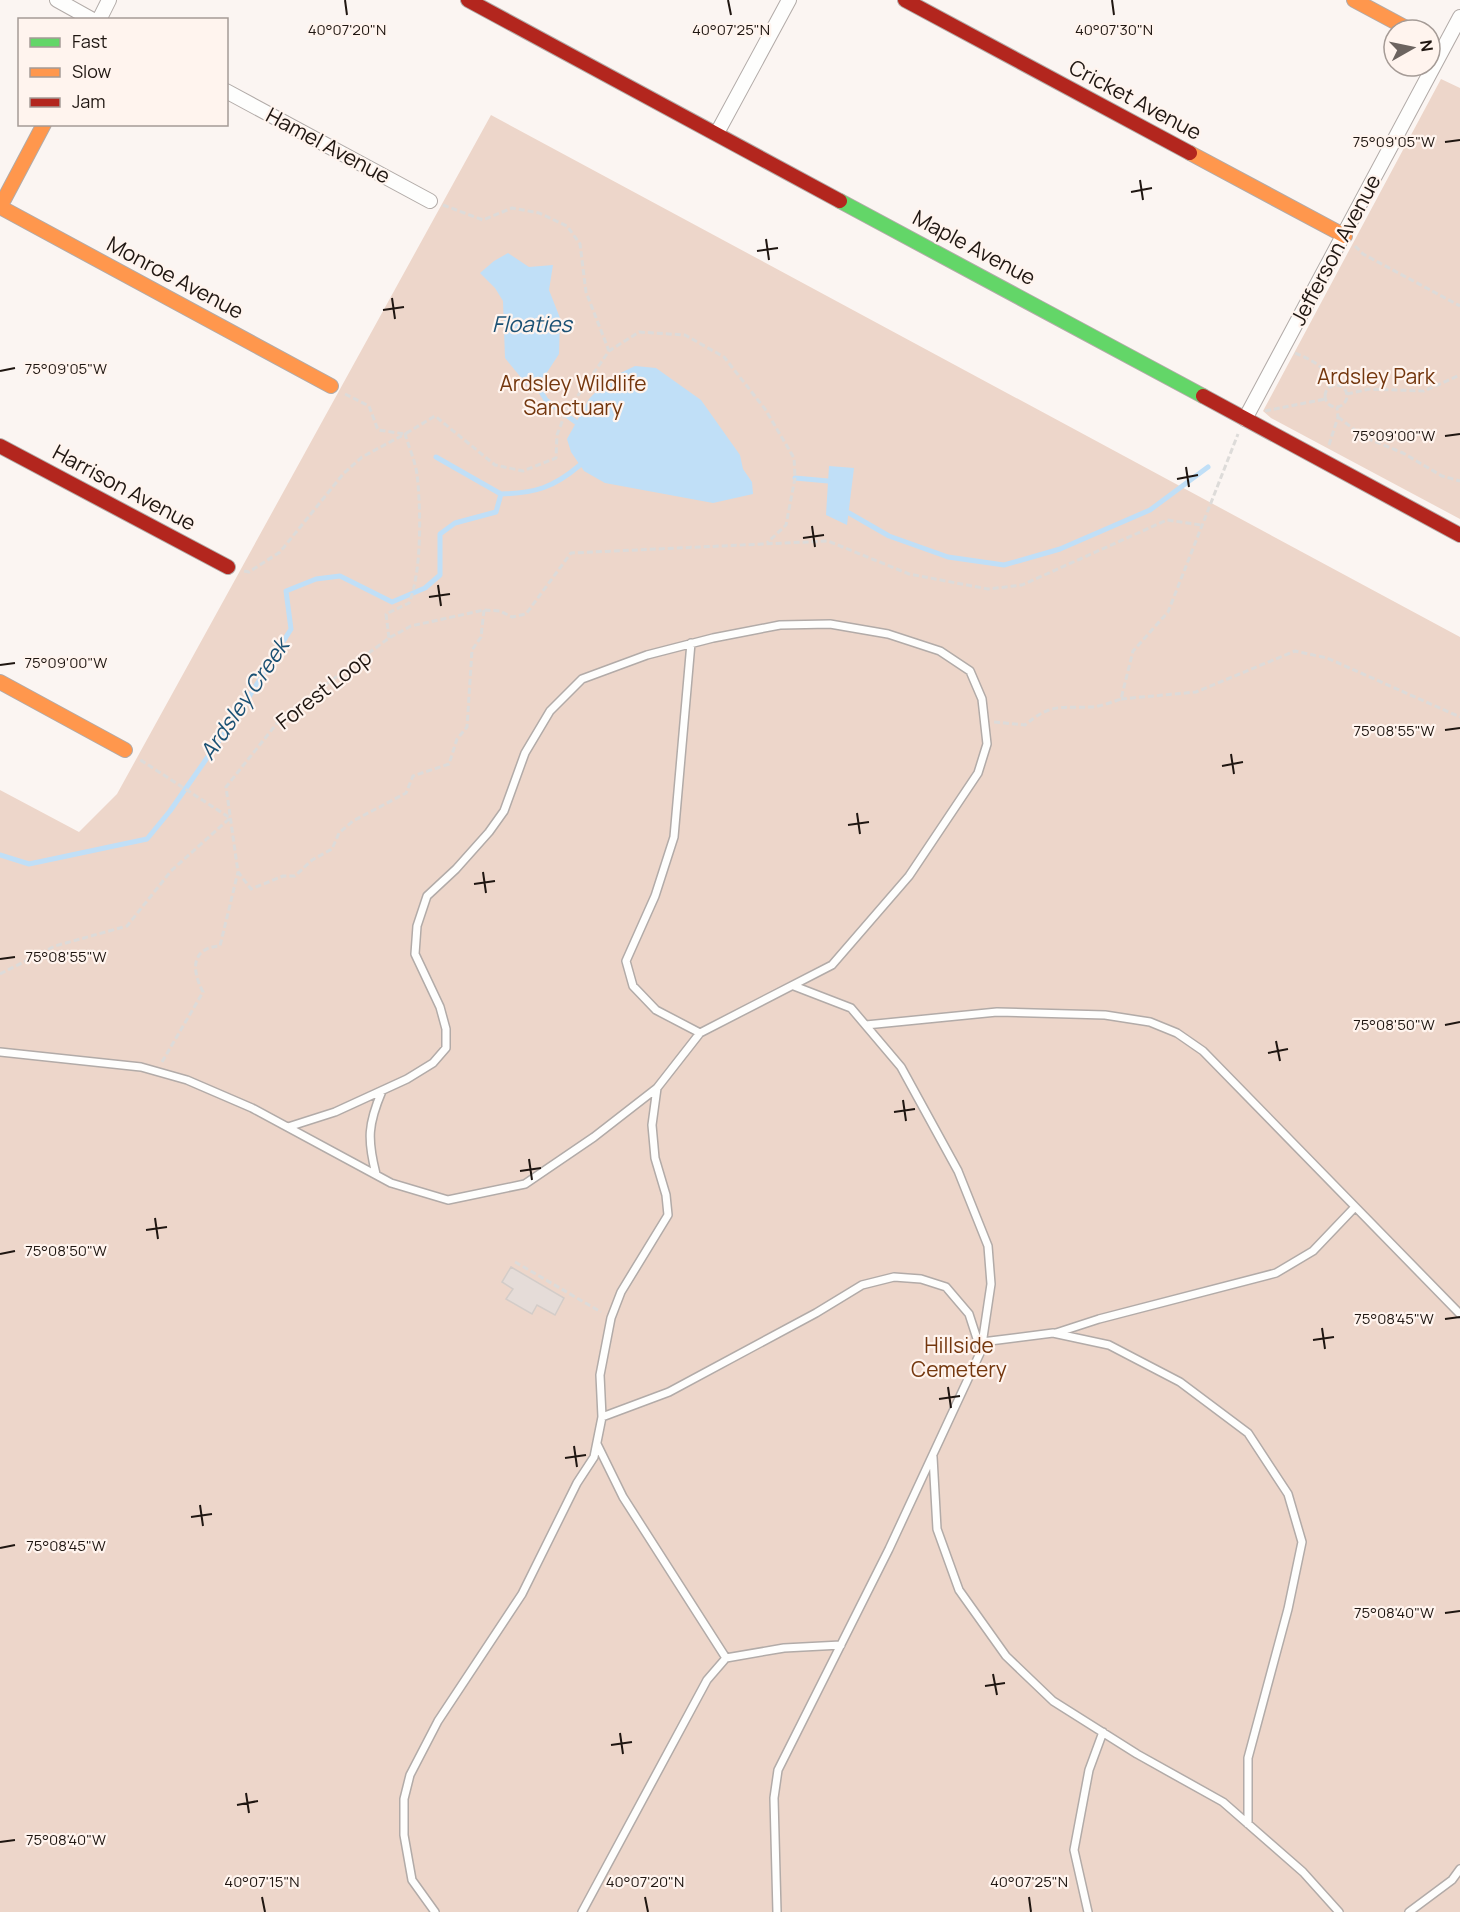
<svg xmlns="http://www.w3.org/2000/svg" width="1460" height="1912" font-family="Manrope,sans-serif">
	<rect width="100%" height="100%" fill="#fbf5f2"/>
	<!-- green -->
	<path fill="#edd6ca" d="M1441,79L1460,88V519L1271,418L1263,411Z
		M491,115L1460,637V1912H0V790L79,832L117,794Z"/>
	<!-- water -->
	<path fill="#c0dff7" d="M508,253L529,267L553,265L549,290L560,318L559,354L544,377L527,385L505,358L503,301L495,288L480,273L494,261Z
		M635,366L656,368L701,400L740,455L743,469L752,482L753,494L713,503L605,483L584,471L571,452L567,439L589,399L608,379Z
		M829,466L854,468L847,525L826,515Z"/>
	<g fill="none" stroke-linecap="round" stroke-linejoin="round">
		<!-- stream -->
		<path stroke="#c0dff7" stroke-width="5" d="M535,382L546,400L577,423
			M436,457L501,494
			M795,478L828,481
			M843,512L849,513L889,536L948,557L1004,565L1060,549L1150,510L1208,467
			M0,855L29,864L147,839L170,811L244,705L291,629L286,591L316,579L340,576L392,602L425,588L440,575V534L455,523L496,512L501,494C535,493 553,488 580,465"/>
	</g>
	<!-- building -->
	<path fill="#e5dcd8" stroke="#d3ccc8" stroke-width="1.5" d="M511,1267L564,1298L555,1315L537,1305L532,1314L506,1299L513,1289L502,1282Z"/>
	<g fill="none" stroke-linecap="round" stroke-linejoin="round">
		<defs>
			<path id="lane" d="M691,643L674,837L655,896L626,961L633,986L656,1010L700,1033
				M866,1025L997,1012L1105,1015L1150,1022L1177,1033L1203,1051L1460,1314
				M0,1052L141,1067L187,1080L252,1108L391,1183L448,1200L525,1184L594,1137L657,1088L700,1033L832,965L909,876L978,773L987,744L982,699L970,671L940,651L888,634L830,624L780,625L713,638L647,655L582,679L550,711L525,753L504,811L489,832L456,869L427,896L417,926L415,954L440,1007L446,1029V1048L433,1063L407,1079L335,1112L288,1127
				M376,1174C367,1139 368,1124 382,1091
				M1056,1333L1099,1319L1276,1273L1313,1251L1355,1207
				M982,1342L1053,1333L1109,1345L1180,1382L1248,1433L1288,1494L1302,1542L1288,1609L1248,1758V1824
				M602,1417L669,1392L816,1313L862,1285L894,1277L921,1279L946,1287L969,1314L980,1348
				M597,1444L623,1497L726,1658
				M933,1457L937,1529L959,1590L1006,1656L1053,1701L1137,1754L1223,1802L1303,1872L1339,1912
				M435,1912L412,1880L404,1835V1799L410,1775L438,1721L522,1594L577,1483L594,1457L602,1417L600,1375L611,1318L621,1292L668,1215L666,1195L655,1158L652,1125L657,1088
				M582,1912L707,1680L726,1658L784,1648L841,1645
				M777,1912L774,1798L778,1770L889,1549L981,1351L991,1284L988,1246L958,1171L901,1067L851,1008L794,986
				M1088,1912L1074,1850L1089,1770L1103,1732
				M1409,1912L1452,1880L1460,1869"/>
			<path id="street" d="M57,0L93,20
				M99,20L109,0
				M226,91L430,201
				M717,133L789,0
				M1245,419L1460,17"/>
			<path id="fast" d="M840,201L1203,396"/>
			<path id="slow" d="M1354,0L1410,30
				M44,124L0,207L331,386
				M1190,153L1345,236
				M0,682L125,750"/>
			<path id="jam" d="M468,0L840,201
				M905,0L1190,153
				M1203,396L1460,535
				M0,446L228,567"/>
		</defs>
		<!-- lane casing -->
		<use href="#lane" stroke="#b2aba8" stroke-width="10"/>
		<!-- street casing -->
		<use href="#street" stroke="#b2aba8" stroke-width="16"/>
		<!-- fast casing -->
		<use href="#fast" stroke="#b2aba8" stroke-width="16"/>
		<!-- slow casing -->
		<use href="#slow" stroke="#b2aba8" stroke-width="16"/>
		<!-- jam casing -->
		<use href="#jam" stroke="#b2aba8" stroke-width="16"/>
		<!-- path -->
		<path stroke="#dddbd9" stroke-width="3" stroke-dasharray="6 3" stroke-linecap="butt" d="M443,205L483,220L512,208L539,213L567,226L580,244L586,292L609,351
			M1355,246L1363,254L1460,306
			M1295,353C1314,361 1324,366 1334,385
			M1325 396a11 11 0 1 1 22 0a11 11 0 1 1-22 0Z
			M345,394L369,406L378,430L405,434L435,416L495,465L523,471L556,458L557,435L565,414L609,351L639,332L685,335L724,357L765,409L794,458L795,478L786,525L767,543
			M1347,394L1369,389L1424,391L1460,375
			M1265,411L1325,399
			M1338,417L1364,437L1403,453L1442,476L1460,481
			M1329,445L1338,417L1337,407
			M244,571L249,572L280,552L344,473L362,457L405,434C409,447 415,461 417,474C421,508 422,572 409,603L386,614L389,638
			M484,610L481,637L472,650L467,727L457,739L449,764L413,776L406,793L353,821L339,833L332,849L312,860L295,876H283L251,889L238,872L226,787L282,717L389,638L411,626L484,610L500,611L512,617L526,614L571,553L828,541L909,574L988,589L1022,585L1167,520L1201,525
			M1121,699L1196,692L1295,651L1327,658L1460,717
			M994,722L1025,725C1051,703 1061,708 1092,707C1102,706 1112,702 1121,699L1133,651L1168,612L1238,434
			M0,974L55,946L127,926L171,871L230,818L139,759
			M162,1062L203,992C192,971 190,948 220,946L238,872
			M515,1262L601,1312"/>
		<!-- lane -->
		<use href="#lane" stroke="#fefefd" stroke-width="7"/>
		<!-- street -->
		<use href="#street" stroke="#fefefd" stroke-width="14"/>
		<!-- fast -->
		<use href="#fast" stroke="#63d668" stroke-width="14"/>
		<!-- slow -->
		<use href="#slow" stroke="#ff974d" stroke-width="14"/>
		<!-- jam -->
		<use href="#jam" stroke="#b3261e" stroke-width="14"/>
	</g>
	<!-- ticks -->
	<path fill="none" stroke="#1f1611" stroke-width="2" d="M345,0L347,15M728,0L731,15M1112,0L1114,15M1445,142L1460,140M1140,180L1143,200M1131,192L1152,188M766,239L769,260M757,251L778,248M392,298L395,319M383,310L404,307M0,371L15,368M1445,436L1460,434M1186,467L1189,487M1177,479L1198,475M812,526L815,547M803,538L824,535M438,585L441,606M429,597L450,594M0,665L15,663M1445,730L1460,728M1231,754L1234,774M1222,766L1243,762M857,813L860,834M848,825L869,822M483,872L486,893M474,884L495,881M0,959L15,957M1445,1025L1460,1022M1276,1041L1280,1061M1268,1053L1288,1049M903,1100L906,1121M894,1112L915,1109M529,1159L532,1180M520,1171L541,1168M155,1218L158,1239M146,1230L167,1227M0,1254L15,1251M1445,1319L1460,1317M1322,1328L1325,1349M1313,1340L1334,1337M948,1387L951,1408M939,1399L960,1396M574,1446L577,1467M565,1458L586,1455M200,1505L203,1526M191,1517L212,1514M0,1548L15,1545M1445,1613L1460,1611M993,1674L997,1695M985,1686L1005,1683M620,1733L623,1754M611,1745L632,1742M246,1793L249,1813M237,1805L258,1801M0,1842L15,1840M262,1897L265,1912M645,1897L648,1912M1029,1897L1031,1912"/>
	<g text-anchor="middle" stroke-width="4.5" stroke-linejoin="round" paint-order="stroke">
		<!-- street labels -->
		<g font-size="21" fill="#1f1611" stroke="#fff4ee">
			<text transform="translate(1135 100) rotate(28)" y="7">Cricket Avenue</text>
			<text transform="translate(328 146) rotate(28)" y="7">Hamel Avenue</text>
			<text transform="translate(974 248) rotate(28)" y="7">Maple Avenue</text>
			<text transform="translate(1336 250) rotate(-62)" y="7">Jefferson Avenue</text>
			<text transform="translate(175 278) rotate(28)" y="7">Monroe Avenue</text>
			<text transform="translate(124 488) rotate(28)" y="7">Harrison Avenue</text>
			<text transform="translate(324 690) rotate(-38)" y="7">Forest Loop</text>
		</g>
		<!-- park labels -->
		<g font-size="21" fill="#74370e" stroke="#fff4ee">
			<text x="1376" y="384">Ardsley Park</text>
			<text x="573" y="391">Ardsley Wildlife<tspan x="573" dy="24">Sanctuary</tspan></text>
			<text x="959" y="1353">Hillside<tspan x="959" dy="24">Cemetery</tspan></text>
		</g>
		<!-- water labels -->
		<g font-size="22" font-style="italic" fill="#1b5174" stroke="#fff4ee">
			<text x="532" y="332">Floaties</text>
			<text transform="translate(244 699) rotate(-56)" y="8">Ardsley Creek</text>
		</g>
	</g>
	<g font-size="15" text-anchor="middle" fill="#1f1611" stroke="#fff4ee" stroke-width="4.5" stroke-linejoin="round" paint-order="stroke">
		<text x="347" y="35">40°07'20"N</text>
		<text x="731" y="35">40°07'25"N</text>
		<text x="1114" y="35">40°07'30"N</text>
		<text x="1394" y="147">75°09'05"W</text>
		<text x="66" y="374">75°09'05"W</text>
		<text x="1394" y="441">75°09'00"W</text>
		<text x="66" y="668">75°09'00"W</text>
		<text x="1394" y="736">75°08'55"W</text>
		<text x="66" y="962">75°08'55"W</text>
		<text x="1394" y="1030">75°08'50"W</text>
		<text x="66" y="1256">75°08'50"W</text>
		<text x="1394" y="1324">75°08'45"W</text>
		<text x="66" y="1551">75°08'45"W</text>
		<text x="1394" y="1618">75°08'40"W</text>
		<text x="66" y="1845">75°08'40"W</text>
		<text x="262" y="1887">40°07'15"N</text>
		<text x="645" y="1887">40°07'20"N</text>
		<text x="1029" y="1887">40°07'25"N</text>
	</g>
	<!-- legend -->
	<rect x="18" y="18" width="210" height="108" fill="#fff4ee" stroke="#a59b96" stroke-width="1.5"/>
	<rect x="30" y="38" width="30" height="9" fill="#63d668" stroke="#a59b96" stroke-width="1.5"/>
	<text x="72" y="48" font-size="18" fill="#1f1611">Fast</text>
	<rect x="30" y="68" width="30" height="9" fill="#ff974d" stroke="#a59b96" stroke-width="1.5"/>
	<text x="72" y="78" font-size="18" fill="#1f1611">Slow</text>
	<rect x="30" y="98" width="30" height="9" fill="#b3261e" stroke="#a59b96" stroke-width="1.5"/>
	<text x="72" y="108" font-size="18" fill="#1f1611">Jam</text>
	<!-- north arrow -->
	<g transform="translate(1412 48) rotate(81)"><circle r="28" fill="#fff4ee" stroke="#a59b96" stroke-width="1.5"/>
	<path d="M0-4.5L10 22L0 15L-10 22Z" fill="#6c6460"/>
	<text y="-9" font-size="16" font-weight="bold" text-anchor="middle" fill="#1f1611">N</text>
	</g>
</svg>
